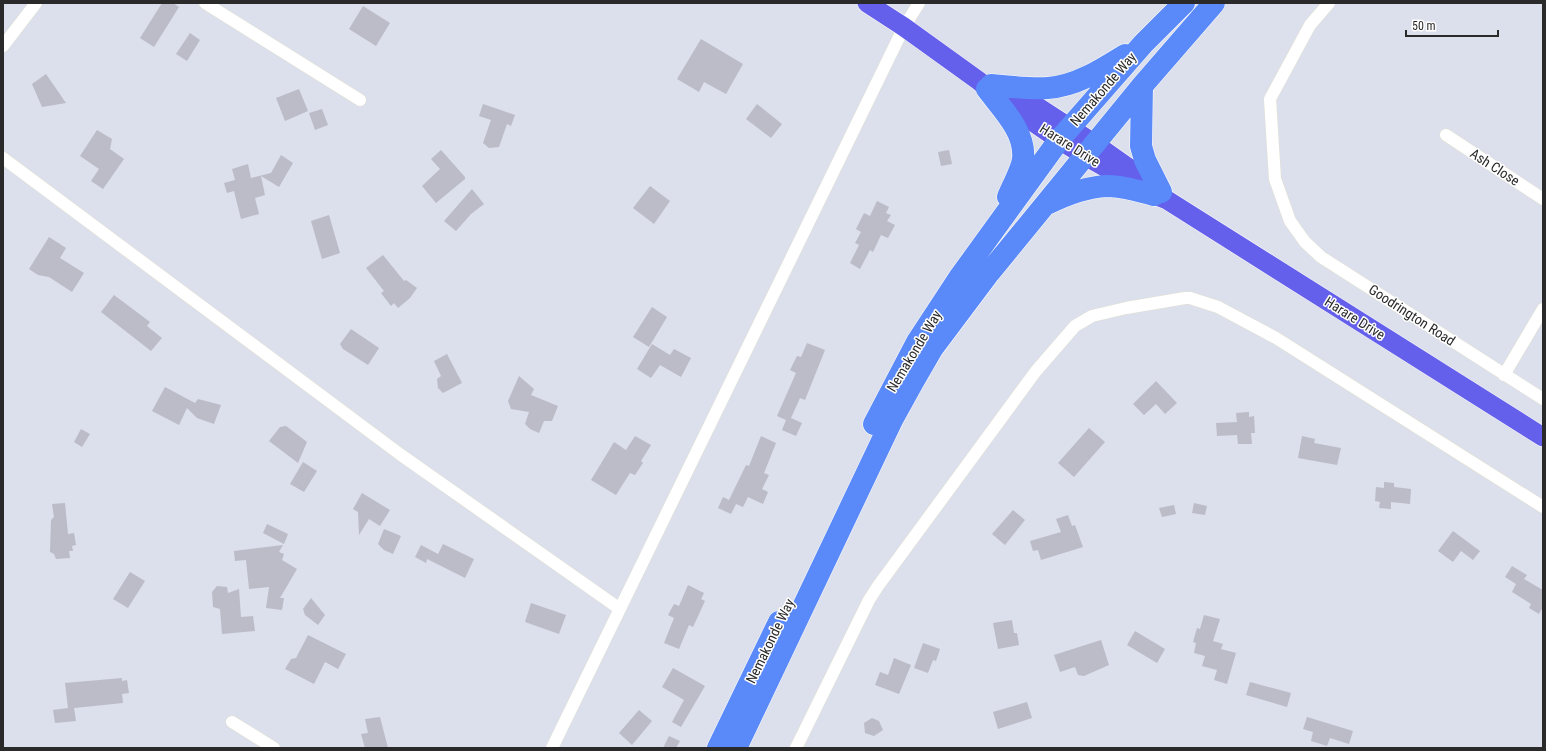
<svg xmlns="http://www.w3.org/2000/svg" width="1546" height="751" font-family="'Roboto Condensed',sans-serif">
	<rect width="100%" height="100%" fill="#dcdfec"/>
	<!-- building -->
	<path fill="#bbbcc7" d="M162,3H173L179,7L154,47L140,38Z
		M363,6L390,23L376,46L349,29Z
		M190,33L200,40L187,61L176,54Z
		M701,39L743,64L726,94L704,82L699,92L677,79Z
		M46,74L66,103L42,107L32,84Z
		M299,89L308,111L285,121L276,98Z
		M483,104L515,115L511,126L507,124L499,147L489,148L483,143L491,120L479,116Z
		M757,104L782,124L771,138L746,119Z
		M322,109L328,125L315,130L309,113Z
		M97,130L112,139L110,149L124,159L103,189L91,181L99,169L80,156Z
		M441,150L465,177V179L436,203L422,186L440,169L431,159Z
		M949,150L952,164L941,166L938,152Z
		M281,155L293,163L279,187L261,176L265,195L255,198L259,214L241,219L234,191L227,193L224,183L235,180L232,169L248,164L251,178L271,173Z
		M650,186L670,201L654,224L633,208Z
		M472,189L484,204L471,214L456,231L444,221Z
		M877,201L889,207L886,213L891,215L887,221L895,225L888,238L881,235L873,252L870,250L860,269L850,263L859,245L855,243L861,232L856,229L864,213L870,216Z
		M329,215L340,253L322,259L311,221Z
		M49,237L66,248L60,258L84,273L72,292L49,277L38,275L29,269Z
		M383,255L404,281L406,280L417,288L410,298L398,308L394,303L391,306L381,293L384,291L366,268Z
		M114,295L150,322L147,326L162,338L151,351L101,312Z
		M652,307L667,317L649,347L633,337Z
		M351,329L379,348L368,365L343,349L340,344Z
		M807,343L825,350L805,400L800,398L791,418L802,423L796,436L782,430L786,420L777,416L796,373L790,370L797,356L801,357Z
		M652,344L670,355L674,349L691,358L681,377L660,365L651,378L637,369Z
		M447,354L462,383L443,393L438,388L437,379L441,376L434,361Z
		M519,376L534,389L531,395L558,406L552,421H544L539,433L530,429L525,424L529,412L511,409L508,401Z
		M1156,381L1177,403L1165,414L1156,404L1144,415L1133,404Z
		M165,387L195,403L198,399L221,405L214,424L197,418L187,408L179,425L152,411Z
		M1249,412V417L1254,416L1255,433H1251L1252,444H1238L1237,435L1217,436L1216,423L1237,422L1236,413Z
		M286,426L307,442L298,463L269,441L280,427Z
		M1089,428L1105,442L1074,477L1058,463Z
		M81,429L90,434L82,447L74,442Z
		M635,436L651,445L641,461L643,463L635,475L630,473L616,495L591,480L614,442L626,450Z
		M761,436L776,443L764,473L769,475L762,489L768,492L763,504L748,497L743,507L736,504L731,514L718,508L723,497L729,500L746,465L749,466Z
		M1302,436L1315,439L1314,443L1341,448L1337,465L1298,458Z
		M303,462L317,471L304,492L290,484Z
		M1384,482L1394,483V487L1411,489L1410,504L1391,502V509L1379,508L1380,502L1375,501L1376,487L1384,488Z
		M362,493L390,510L380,526L369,519L359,535L358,512L353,509Z
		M65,503L68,534L74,533L76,545L72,546L73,551H69L70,558L56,559L54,554L50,552L51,520L54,517L52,504Z
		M1194,503L1207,506L1205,515L1192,513Z
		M1174,505L1176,514L1162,517L1159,508Z
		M1013,510L1025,520L1005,545L992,534Z
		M1068,515L1072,526L1075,525L1083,547L1041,560L1038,550L1033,551L1030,541L1061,532L1056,519Z
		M267,524L288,534L284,544L263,533Z
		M384,529L401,536L393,554L384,550L378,544Z
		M1453,531L1480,551L1473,560L1461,551L1453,562L1438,551Z
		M443,544L474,559L465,578L427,559L426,563L415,557L421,545L438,554Z
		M283,545L279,552L284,554L282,560L297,569L280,598H284L282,610L266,608L269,587L249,589L246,560L235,561L234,551Z
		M1512,566L1527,575L1524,579L1543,590V607L1539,614L1529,608L1531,604L1512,592L1516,584L1505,577Z
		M130,572L145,581L128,608L113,599Z
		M688,585L704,593L701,599L705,601L693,627L689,625L679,649L664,643L674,618L668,615L674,604L679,606Z
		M217,586L227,587L228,593L239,589L241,617L253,616L255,631L222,634L220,609L213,607L212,592Z
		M311,598L325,615L318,625L305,615L303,609Z
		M531,603L566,615L559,634L525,622Z
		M1204,615L1220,619L1213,641L1223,644L1221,649L1236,653L1227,684L1214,680L1217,670L1202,666L1205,656L1194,653L1196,643L1193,642L1197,628L1200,629Z
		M1012,620L1014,633H1017L1019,645L998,649L993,623Z
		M1135,631L1165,649L1157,663L1127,645Z
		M308,635L346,654L338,669L325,662L314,684L285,669L291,659L296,658Z
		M1101,640L1109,665L1084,676L1078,675L1075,667L1060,672L1054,655Z
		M923,643L940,649L936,661L933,660L928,673L914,668Z
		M894,658L911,665L899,694L875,685L880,672L888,675Z
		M673,668L705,686L681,727L672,722L684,700L662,687Z
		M122,678V681L127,680L129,693L122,694L123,703L74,708L76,721L55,723L53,710L68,708L65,683Z
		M1250,682L1291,693L1287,707L1246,695Z
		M1027,702L1032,718L998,729L993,712Z
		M639,710L652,721L632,745L619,733Z
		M380,717L388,748H365L361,734L368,733L365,719Z
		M1307,717L1353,731L1349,744L1330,738L1327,746L1311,741L1313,732L1303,729Z
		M872,718L879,721L883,730L874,736L865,733L864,723Z
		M669,736L680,741L676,748H663Z"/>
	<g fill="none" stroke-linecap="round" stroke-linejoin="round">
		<defs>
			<path id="street" d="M205,3L360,100
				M1329,3L1310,25L1270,99L1275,179L1290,221L1305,242L1321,257L1543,399
				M3,46L36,3
				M1446,135L1543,199
				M3,158L401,455L620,609
				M1504,375L1543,309
				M232,722L274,748
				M552,748L904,27L919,3
				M796,748L869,600L878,586L1036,371L1075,326L1092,316L1126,308L1185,298H1190L1218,307L1276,338L1543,507"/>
			<path id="primary" d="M867,3L904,27L979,81L1001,100L1059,140L1085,156L1154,195L1167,200L1543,437
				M999,88L1038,107L1095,144L1136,173"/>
			<path id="highway" d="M991,85C1010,87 1029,89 1048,88C1076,86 1101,70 1125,55
				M1142,86L1141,146L1145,160L1161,192
				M987,89C1002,109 1026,132 1023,159C1022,169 1012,187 1008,197
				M1047,204C1065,195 1087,187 1107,186C1123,186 1139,191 1154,195
				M874,424L917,342L959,278L1059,140L1143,44L1184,3
				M718,748L779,622
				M736,748L892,420L913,382L932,349L989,273L1142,86L1214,3"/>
		</defs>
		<!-- street casing -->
		<use href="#street" stroke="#e1e2d2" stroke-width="13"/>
		<!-- primary casing -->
		<use href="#primary" stroke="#fff" stroke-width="20"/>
		<!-- highway casing -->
		<use href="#highway" stroke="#fff" stroke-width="23"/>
		<!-- street -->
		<use href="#street" stroke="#fff" stroke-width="12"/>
		<!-- primary -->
		<use href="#primary" stroke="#6560ec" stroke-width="19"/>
		<!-- highway -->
		<use href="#highway" stroke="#5a8af9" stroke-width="22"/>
	</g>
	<g text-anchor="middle" stroke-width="3" stroke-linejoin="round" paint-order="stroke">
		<!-- street labels -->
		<g font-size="14" fill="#2a2a2a" stroke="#fff">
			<text transform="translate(1103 89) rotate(-49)" y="5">Nemakonde Way</text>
			<text transform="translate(1070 145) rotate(32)" y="5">Harare Drive</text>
			<text transform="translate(1495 167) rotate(33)" y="5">Ash Close</text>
			<text transform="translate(1412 315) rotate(33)" y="5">Goodrington Road</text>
			<text transform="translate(1355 318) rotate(32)" y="5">Harare Drive</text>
			<text transform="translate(914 351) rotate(-59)" y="5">Nemakonde Way</text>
			<text transform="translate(770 641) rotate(-64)" y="5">Nemakonde Way</text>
		</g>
	</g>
	<!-- border -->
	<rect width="1546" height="751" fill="none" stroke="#2a2a2a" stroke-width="8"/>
	<!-- scale -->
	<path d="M1406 30v6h92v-6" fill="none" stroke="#2a2a2a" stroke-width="2"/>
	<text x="1412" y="30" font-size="12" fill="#2a2a2a" stroke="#ffffff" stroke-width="3" paint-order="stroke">50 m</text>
</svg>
